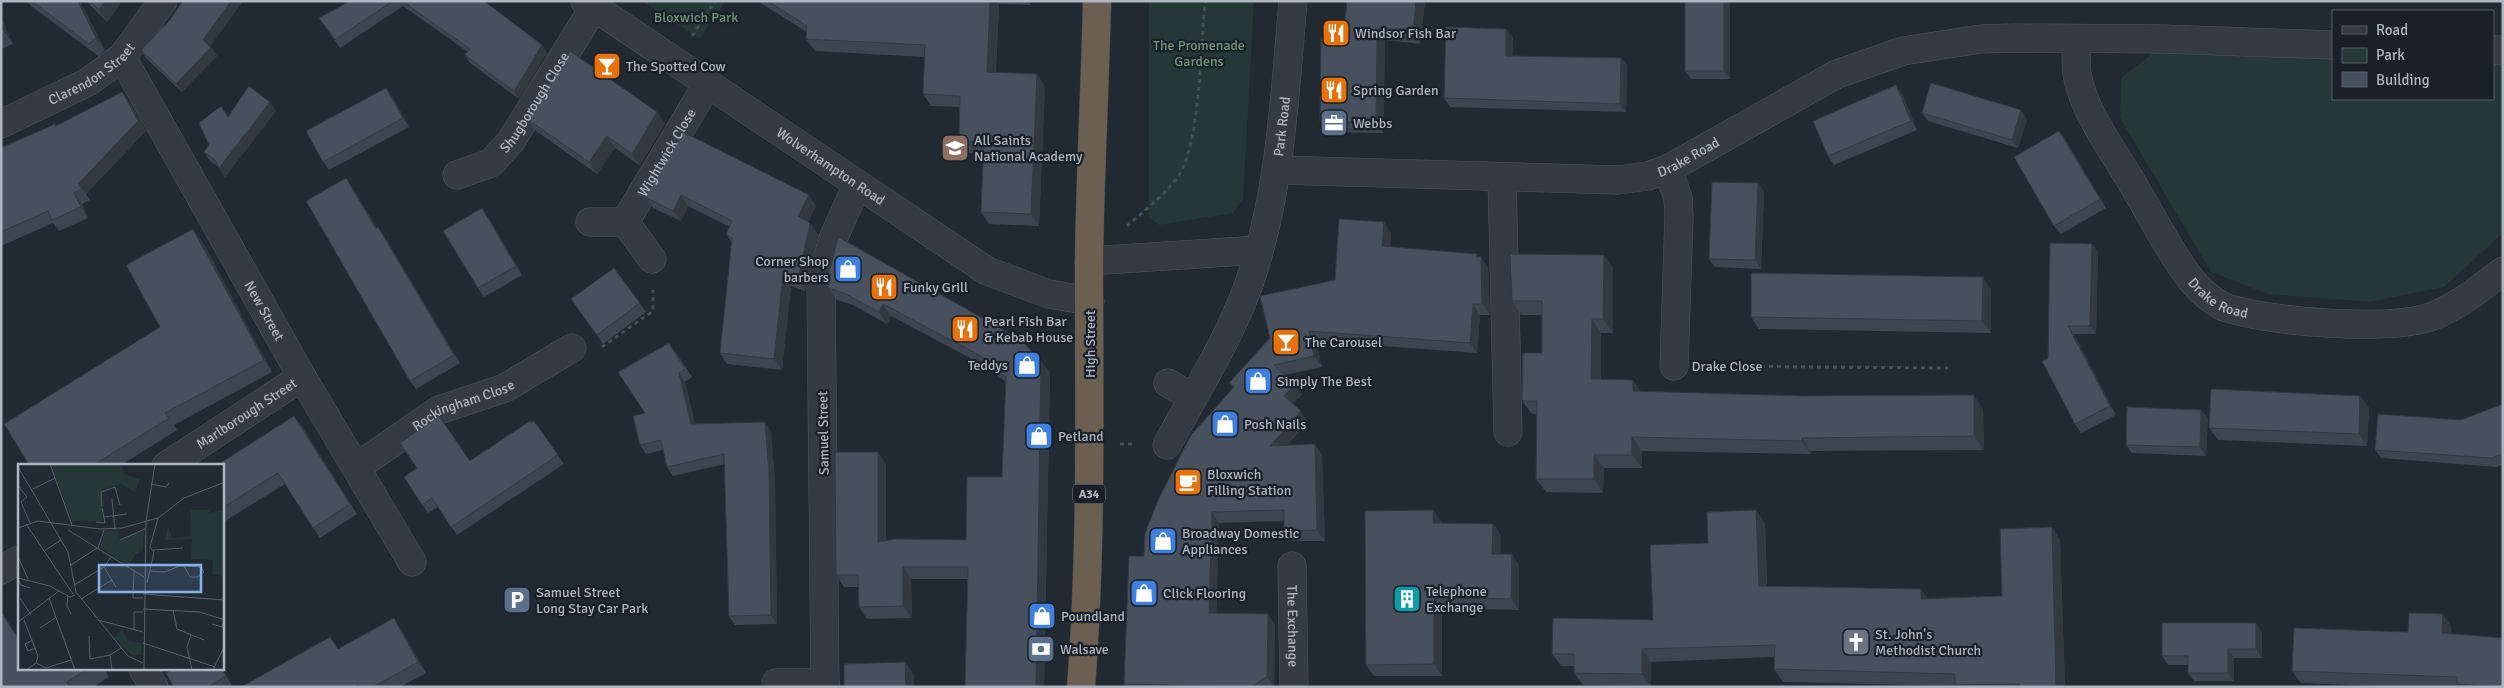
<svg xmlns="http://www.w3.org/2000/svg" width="2504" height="688" font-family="Signika,sans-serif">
	<rect width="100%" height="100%" fill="#212933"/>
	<!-- green -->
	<path fill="#253737" d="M642,1H725L700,39Z
		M1149,1H1254L1243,199L1233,213L1159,225L1149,217Z
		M2157,50L2333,54V99H2493V58L2503,65V233L2444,287L2370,302L2268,294L2211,272L2120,118L2121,78Z"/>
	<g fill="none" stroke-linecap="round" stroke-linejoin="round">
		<defs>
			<g id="minor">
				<path id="s1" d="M585,1L987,271L1049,294L1090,301"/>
				<path id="s2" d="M2077,39C2077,50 2075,62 2077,73C2082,109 2112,149 2131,181C2148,209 2181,275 2205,294C2211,299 2220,306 2227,308C2271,322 2390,332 2433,316C2459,306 2480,288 2503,271"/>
				<path d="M2493,50H2503"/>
				<path id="s3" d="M122,57L302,377L412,562"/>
				<path id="s4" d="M1,124L88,82L122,57L163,1"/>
				<path d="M1668,169L1678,198L1679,217L1674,366"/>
				<path id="s5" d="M1278,170L1618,180L1648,176L1668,169L1837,74L1903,51L1981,39L2014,38L2163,39L2333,45"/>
				<path id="s6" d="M457,175L491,163L511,141L594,7"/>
				<path d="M1502,178L1508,432"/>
				<path d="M590,222H625L652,259"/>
				<path id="s7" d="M625,222L708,83"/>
				<path d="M1089,261L1259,250"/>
				<path d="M1168,383L1192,397"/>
				<path id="s8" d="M1167,445C1197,389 1234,332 1253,272C1281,184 1285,92 1293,1"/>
				<path id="s9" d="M166,466L302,377"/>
				<path id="s10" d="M357,467L439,410L505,388L572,348"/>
				<path id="s11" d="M1292,566L1294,687"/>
				<path d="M1,570L19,560"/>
				<path d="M143,669L154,687"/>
				<path d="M776,683H825"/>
				<path d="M825,687L821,286L832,241L857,185"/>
			</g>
			<path id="highway" d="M1081,687C1092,546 1089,404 1089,263C1090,176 1095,88 1097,1"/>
		</defs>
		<!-- minor casing -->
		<use href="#minor" stroke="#4e565f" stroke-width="29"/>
		<!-- highway casing -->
		<use href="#highway" stroke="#3e464f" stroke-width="29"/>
		<!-- path -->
		<path stroke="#425354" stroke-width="3" stroke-dasharray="4 4" stroke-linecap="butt" d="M692,36L715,1
			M1127,226C1144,211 1165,195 1179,175C1200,144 1201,42 1205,1
			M602,347L653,311V290
			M1705,366L1948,368
			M1120,444H1136"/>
		<!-- minor -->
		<use href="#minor" stroke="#343b44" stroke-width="28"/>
		<!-- highway -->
		<use href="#highway" stroke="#6a5f51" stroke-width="28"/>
	</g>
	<!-- wall -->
	<path fill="#3d4650" d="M27,1H80L105,50L98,56L31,6Z
		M86,1H122L107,22Z
		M243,1L210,46L217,56L182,92L147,59L141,50L169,21Z
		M350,1H484L542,45L547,53L519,99L470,63L465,55L468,52L403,6L340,48L319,18Z
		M757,1H1030V5L999,4L996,72L1045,86L1039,226L989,224L981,212L983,154L967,153L959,141L960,107L931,106L923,94L925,57L815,51L806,39L807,32Z
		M1347,1H1425L1420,44L1385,40L1383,133L1327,132L1320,122L1343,37Z
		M1685,1H1730V79H1691L1685,71Z
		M1,18L13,44L1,49Z
		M1506,29L1513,38L1512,56L1621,58L1627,66L1626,112L1450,107L1444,98Z
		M122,92L130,103L146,131L86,194L90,200L82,204L88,218L59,231L53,223L1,246V147L56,126Z
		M1902,94L1917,130L1834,165L1828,156Z
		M392,96L409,127L329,170L323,162Z
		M270,102L276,111L225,177L219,167L210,161L204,152L228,117Z
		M657,112L665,124L640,166L615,148L597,174L536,131L527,119Z
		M1922,113L2027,119L2018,148L1928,121Z
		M2059,131L2065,139L2106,208L2061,234L2054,226Z
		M683,132L816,206L808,222L818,234L805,291L791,286L782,370L727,364L720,353L732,243L726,234L730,227L688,206L681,221L653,208L645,197Z
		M1758,183L1764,192L1761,269L1715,267L1709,259Z
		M352,187L377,228L378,227L384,236L460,363L416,389L410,381Z
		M488,217L522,275L484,297L478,288Z
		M1391,233L1390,247L1479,257L1488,268L1490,315H1480L1477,353L1316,341L1322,367L1285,375L1302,394L1293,404L1308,422L1287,445L1322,455L1325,541H1292L1284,531V521L1219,523L1216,614L1275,625L1274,687H1126L1124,684L1144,556L1233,388L1229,383L1270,338L1335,280Z
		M202,241L272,372L174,425L177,430L120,466H30L160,327Z
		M2092,244L2098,252L2096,334H2074L2116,415L2081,433L2075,424L2048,358Z
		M614,268L646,312L603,344L571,299Z
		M1613,268V333H1601V379L1641,392L1983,409L1984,450L1811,451V454L1642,451V468H1604L1603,493L1546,492L1536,479L1537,414H1532L1522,401L1542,353V315H1521L1512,301Z
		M828,276L1041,361L1050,373L1044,687H965L968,579H911L912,618L867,619L859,607L858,587H844L836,575L878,452L886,464V541L966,540L1002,477L1006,382L987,367L891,316L887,324L853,305L837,300L828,288Z
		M1991,289V333L1759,329L1751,317Z
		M675,351L692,377L685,382L695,424L771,431L775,482L777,624L735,625L729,616L725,464L673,476L667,467L663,450L646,454L640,445Z
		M2360,396L2369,408L2367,446L2218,440L2209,428Z
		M2503,404V464L2497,467L2381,458L2375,450L2461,420Z
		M2201,410L2208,418L2206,456L2132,453L2126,445Z
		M294,416L357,514L320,538L285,484L222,523V466L219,464Z
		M534,421L564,464L457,535L438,507L428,513L404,477L470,461Z
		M1433,510L1441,522V523L1493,524L1501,535L1500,554L1519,565V610L1442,608V676H1374L1366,665Z
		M1765,523L1767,586L1928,598L2002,596L2060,540L2065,687H1956V686L1783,682L1774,669V657L1651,662V686L1583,685L1574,673V666H1561L1552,654L1653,620Z
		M1,612L7,620L19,669H104L109,677L93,687H1Z
		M2451,626V634L2503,687H2403L2301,683L2292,671L2408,632Z
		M401,629L426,673L400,687H241L338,649Z
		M2262,632V658H2234V681H2194L2188,673V665H2168L2162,656Z
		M222,669L232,685L229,687H174Z"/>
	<!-- shaded-wall -->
	<path fill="#323941" d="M78,1H80L105,50L96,38Z
		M105,1H122L107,22L99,10Z
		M231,1H243L209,48L203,40Z
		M990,1H998L999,4L995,84L987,72Z
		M1416,1H1425L1420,44L1413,33Z
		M1724,1H1730V79L1724,71Z
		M1,18L13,44L5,33L1,24Z
		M1377,29L1385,40L1383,133L1376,122Z
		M1506,29L1513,38L1512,65L1506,56Z
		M542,45L547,53L519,99L514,91Z
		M211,47L217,56L182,92L176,84Z
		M1621,58L1627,66L1626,112L1620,104Z
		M1037,74L1045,86L1039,226L1031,214Z
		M1896,85L1902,94L1917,130L1911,121Z
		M386,88L392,96L409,127L403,118Z
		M122,92L130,103L146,131L86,194L78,184Z
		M270,102L276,111L225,177L219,168Z
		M2021,110L2027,119L2018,148L2012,140Z
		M657,112L665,124L640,166L632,154Z
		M2059,131L2065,139L2106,208L2100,199Z
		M607,136L615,148L597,174L589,162Z
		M346,178L352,187L382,237L376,229Z
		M1758,183L1764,192L1761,269L1755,260Z
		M74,193L82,204L88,218L81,207Z
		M681,195L688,206L681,221L673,211Z
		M809,195L816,206L805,227L798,216Z
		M482,208L488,217L522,275L516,266Z
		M1384,222L1391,233L1389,257L1382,246Z
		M810,223L818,234L805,291L798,280Z
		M378,227L384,236L460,363L454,355Z
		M193,229L202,241L272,372L264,360Z
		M2092,244L2098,252L2096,334L2090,326Z
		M1477,254L1481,260V257L1488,268L1490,315L1482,304Z
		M1604,255L1613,268V333L1603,319Z
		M783,276L791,286L782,370L774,359Z
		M1983,277L1991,289V333L1982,321Z
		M883,304L891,316L887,324L879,312Z
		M1473,304L1480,315L1477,353L1470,343Z
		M1592,319L1601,333V393L1591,379Z
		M2068,326L2074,334L2116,415L2110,406Z
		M1309,331L1316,341L1322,367L1314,356Z
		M1041,361L1050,373L1044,687H1036Z
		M679,373L685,382L697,433L691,424Z
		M1633,380L1642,393L1633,391Z
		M1295,384L1302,394L1291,406L1284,396Z
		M1974,395L1983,409L1984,450L1974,436Z
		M2360,396L2369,408L2367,446L2359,434Z
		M2201,410L2208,418L2206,456L2200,447Z
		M1301,411L1308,422L1277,456L1270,446Z
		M294,416L302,426L357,514L350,504Z
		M765,422L771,431L775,482L777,624L771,615Z
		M1632,437L1642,451V468L1632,455Z
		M1802,438L1811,451V454L1802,441Z
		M1315,444L1322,455L1325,541L1317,530Z
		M878,452L886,464V554L878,542Z
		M1594,455L1604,468L1603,493L1594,479Z
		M1433,510L1441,522V534L1433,523Z
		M1756,510L1765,523L1767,598L1759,586Z
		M1212,512L1219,523L1216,624L1209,613Z
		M1493,524L1501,535L1500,565L1492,554Z
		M2052,527L2060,540L2065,687H2057L2056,686Z
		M1512,554L1519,565V610L1511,599Z
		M903,567L911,579L912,618L903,606Z
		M1921,589L1930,601L1921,599Z
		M1434,597L1442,608V676L1434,664Z
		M1268,614L1275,625L1274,687L1267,677Z
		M2443,614L2451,626V645L2442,633Z
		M394,618L401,629L426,673L418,662Z
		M2256,623L2262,632V658L2256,649Z
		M1642,649L1651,662V686L1642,674Z
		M2228,649L2234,658V681L2228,673Z
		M905,662L914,674V687H906Z
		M222,668L232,685L226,676L222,669Z"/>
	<!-- building -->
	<path fill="#47515d" stroke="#323941" d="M32,1H78L96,38L89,44Z
		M90,1H105L99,10Z
		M183,1H231L203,40L211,47L176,84L141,50L169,21Z
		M350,1H393L335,40L319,18Z
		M402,1H484L542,45L514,91L465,55L470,49Z
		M768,1H990L987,72L1037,74L1031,214L981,212L984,142L959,141L960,96L923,94L925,45L806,39L807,26Z
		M1347,1H1416L1413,33L1377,29L1376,122H1320L1321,37H1343Z
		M1685,1H1724V71H1685Z
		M1,24L5,33L1,34Z
		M1446,27L1506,29V56L1621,58L1620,104L1444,98Z
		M570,51L657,112L632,154L607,136L589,162L527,119Z
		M1931,83L2021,110L2012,140L1922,113Z
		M1896,85L1911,121L1828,156L1813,121Z
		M249,86L270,102L219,168L216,161L204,152L209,145L199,123L221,106L228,117Z
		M386,88L403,118L323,162L306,131Z
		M122,92L138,121L78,184L82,189L74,193L81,207L52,220L48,211L1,232V148L55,124L56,126Z
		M2059,131L2100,199L2054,226L2014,157Z
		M683,132L809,195L798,216L810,223L798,280L783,276L774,359L720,353L732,238L726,234L732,221L681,195L673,211L645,197Z
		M346,178L376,229L378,227L454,355L410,381L306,201Z
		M1712,182L1758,183L1755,260L1709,259Z
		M482,208L516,266L478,288L443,231Z
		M1339,219L1384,222L1382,246L1477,254L1476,257H1481L1482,304H1473L1470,343L1309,331L1314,356L1274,365L1295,384L1284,396L1301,411L1270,446L1315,444L1317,530L1284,531V510L1212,512L1209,613L1268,614L1267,677L1251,687L1124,684L1129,556H1144L1145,533L1159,498L1191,435L1234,387L1229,383L1270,338L1260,296L1335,280Z
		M193,229L264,360L165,413L169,418L92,466H30L4,424L160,327L126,265Z
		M838,237L1020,339L1041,361L1036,687H965L968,567H903V606L859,607L858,575H836L835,452H878V542L896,539L966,540L967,477H1002L1006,377L979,355L883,304L879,312L844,293L828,288V276Z
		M2050,243L2092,244L2090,326H2068L2110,406L2075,424L2042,361L2048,358Z
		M1510,254L1604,255L1603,319H1592L1591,379L1633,380V391L1803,396L1974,395V436L1802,438V441L1632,437V455H1594V479H1536L1537,401H1522L1523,353H1542V301H1512Z
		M614,268L640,303L597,335L571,299Z
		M1751,273L1983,277L1982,321L1751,317Z
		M669,343L685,369L679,373L691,424L765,422L769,473L771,615L729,616L724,454L667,467L661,440L640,445L633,416L645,413L618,372Z
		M2211,389L2360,396L2359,434L2209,428Z
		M2503,404V454L2491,458L2375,450L2378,414L2461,420Z
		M2127,407L2201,410L2200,447L2126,445Z
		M294,416L350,504L313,528L278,473L222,508V466H213L218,462L219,464Z
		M439,416L470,461L530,421L531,423L534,421L558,455L451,527L432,498L422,505L404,477L417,468L400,443Z
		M1433,510V523L1493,524L1492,554H1512L1511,599L1434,597V664L1366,665L1365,511Z
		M1756,510L1759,586L1921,589V599L2002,596L2000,529L2052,527L2056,686L2019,687V684L1955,685V674L1774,669L1775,645L1642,649V674L1574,673V654H1552L1553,618L1653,620L1650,545L1708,543L1707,512Z
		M1,612L19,640V669H88L67,682L70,687H1Z
		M2409,613L2443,614L2442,633L2503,638V687L2457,684V677L2292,671L2294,628L2408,632Z
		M394,618L418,662L373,687H359L358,685L355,687H241L330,637L338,649Z
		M2162,623H2256V649H2228V673H2188V656H2162Z
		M905,662L906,687H844V664Z
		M172,669H222L226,676L208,687H174L166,673Z"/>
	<!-- icons -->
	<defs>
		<symbol id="restaurant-square" viewBox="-11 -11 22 22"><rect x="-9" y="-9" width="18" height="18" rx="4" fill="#e8710a" stroke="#192029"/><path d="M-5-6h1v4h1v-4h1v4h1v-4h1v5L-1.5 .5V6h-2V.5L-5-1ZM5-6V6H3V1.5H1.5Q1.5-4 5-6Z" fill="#fff"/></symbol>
		<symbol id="bar-square" viewBox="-11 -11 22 22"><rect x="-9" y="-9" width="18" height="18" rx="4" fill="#e8710a" stroke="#192029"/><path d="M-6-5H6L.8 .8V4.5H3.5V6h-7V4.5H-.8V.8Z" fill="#fff"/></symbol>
		<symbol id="office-square" viewBox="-11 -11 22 22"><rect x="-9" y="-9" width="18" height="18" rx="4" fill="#5c6f8a" stroke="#192029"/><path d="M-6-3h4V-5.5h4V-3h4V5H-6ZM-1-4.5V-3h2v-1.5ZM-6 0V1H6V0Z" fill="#fff"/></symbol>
		<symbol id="school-square" viewBox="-11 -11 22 22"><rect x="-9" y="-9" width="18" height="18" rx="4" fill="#8d6e63" stroke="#192029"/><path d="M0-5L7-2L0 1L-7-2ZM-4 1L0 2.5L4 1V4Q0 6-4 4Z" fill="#fff"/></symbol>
		<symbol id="shop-square" viewBox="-11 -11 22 22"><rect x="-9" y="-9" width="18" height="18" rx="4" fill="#3f7fe0" stroke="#192029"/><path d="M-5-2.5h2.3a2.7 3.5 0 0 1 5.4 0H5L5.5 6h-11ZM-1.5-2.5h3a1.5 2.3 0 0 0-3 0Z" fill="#fff"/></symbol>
		<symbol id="cafe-square" viewBox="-11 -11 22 22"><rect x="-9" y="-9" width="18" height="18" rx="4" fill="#e8710a" stroke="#192029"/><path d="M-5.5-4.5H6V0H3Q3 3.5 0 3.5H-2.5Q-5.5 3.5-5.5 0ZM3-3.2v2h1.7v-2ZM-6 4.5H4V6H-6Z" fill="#fff"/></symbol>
		<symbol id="building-square" viewBox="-11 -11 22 22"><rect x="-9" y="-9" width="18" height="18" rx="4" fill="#0f9aa8" stroke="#192029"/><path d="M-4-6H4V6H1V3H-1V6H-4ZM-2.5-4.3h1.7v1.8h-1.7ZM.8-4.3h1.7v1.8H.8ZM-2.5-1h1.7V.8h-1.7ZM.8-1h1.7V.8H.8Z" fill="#fff"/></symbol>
		<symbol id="parking-square" viewBox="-11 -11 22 22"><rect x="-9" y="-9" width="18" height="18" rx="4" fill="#5c6f8a" stroke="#192029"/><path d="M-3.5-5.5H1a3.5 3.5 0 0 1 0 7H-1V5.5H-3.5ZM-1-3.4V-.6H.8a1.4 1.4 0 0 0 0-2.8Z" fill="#fff"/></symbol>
		<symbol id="church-square" viewBox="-11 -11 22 22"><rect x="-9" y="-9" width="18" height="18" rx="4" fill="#6b7280" stroke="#192029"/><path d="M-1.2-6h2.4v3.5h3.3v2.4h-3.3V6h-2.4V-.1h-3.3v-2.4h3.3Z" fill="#fff"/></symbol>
		<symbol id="bank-square" viewBox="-11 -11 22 22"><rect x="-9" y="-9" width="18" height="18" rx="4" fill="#5c6f8a" stroke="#192029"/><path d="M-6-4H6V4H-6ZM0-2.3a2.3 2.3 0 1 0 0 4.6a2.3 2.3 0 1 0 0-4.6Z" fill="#fff"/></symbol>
	</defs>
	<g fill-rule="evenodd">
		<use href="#restaurant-square" x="1320" y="17" width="32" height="32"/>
		<use href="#bar-square" x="591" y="50" width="32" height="32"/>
		<use href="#restaurant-square" x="1318" y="74" width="32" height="32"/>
		<use href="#office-square" x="1318" y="107" width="32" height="32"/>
		<use href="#school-square" x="939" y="132" width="32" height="32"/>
		<use href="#shop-square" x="832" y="253" width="32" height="32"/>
		<use href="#restaurant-square" x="868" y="271" width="32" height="32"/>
		<use href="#restaurant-square" x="949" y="313" width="32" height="32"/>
		<use href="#bar-square" x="1270" y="326" width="32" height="32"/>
		<use href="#shop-square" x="1011" y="349" width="32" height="32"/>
		<use href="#shop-square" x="1242" y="365" width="32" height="32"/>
		<use href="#shop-square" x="1209" y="408" width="32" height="32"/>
		<use href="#shop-square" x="1023" y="420" width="32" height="32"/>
		<use href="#cafe-square" x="1172" y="466" width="32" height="32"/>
		<use href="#shop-square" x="1147" y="525" width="32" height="32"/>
		<use href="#shop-square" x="1128" y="577" width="32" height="32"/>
		<use href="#building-square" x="1391" y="583" width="32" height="32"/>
		<use href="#parking-square" x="501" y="584" width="32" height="32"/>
		<use href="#shop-square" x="1026" y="600" width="32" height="32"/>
		<use href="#church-square" x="1840" y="626" width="32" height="32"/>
		<use href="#bank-square" x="1025" y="633" width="32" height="32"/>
	</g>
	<g text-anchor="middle" stroke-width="4.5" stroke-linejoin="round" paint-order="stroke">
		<!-- shield labels -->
		<rect fill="#192029" stroke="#818993" stroke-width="1" x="1073" y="484.5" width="32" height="19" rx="4"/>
		<g font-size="12" font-weight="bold" fill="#aeb6c1">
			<text x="1089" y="498">A34</text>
		</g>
		<!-- park labels -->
		<g font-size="14" fill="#709576" stroke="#192029">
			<text x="696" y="22">Bloxwich Park</text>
			<text x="1199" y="50">The Promenade<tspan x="1199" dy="16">Gardens</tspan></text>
		</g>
		<!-- poi labels -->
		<g font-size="14" fill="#aeb6c1" stroke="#192029" text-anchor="start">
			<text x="1355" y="38">Windsor Fish Bar</text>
			<text x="626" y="71">The Spotted Cow</text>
			<text x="1353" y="95">Spring Garden</text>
			<text x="1353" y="128">Webbs</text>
			<text x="974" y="145">All Saints<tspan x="974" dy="16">National Academy</tspan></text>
			<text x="829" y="266" text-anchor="end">Corner Shop<tspan x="829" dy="16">barbers</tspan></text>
			<text x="903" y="292">Funky Grill</text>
			<text x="984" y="326">Pearl Fish Bar<tspan x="984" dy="16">&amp; Kebab House</tspan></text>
			<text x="1305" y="347">The Carousel</text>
			<text x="1008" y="370" text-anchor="end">Teddys</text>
			<text x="1277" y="386">Simply The Best</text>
			<text x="1244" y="429">Posh Nails</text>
			<text x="1058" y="441">Petland</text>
			<text x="1207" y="479">Bloxwich<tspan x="1207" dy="16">Filling Station</tspan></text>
			<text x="1182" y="538">Broadway Domestic<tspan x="1182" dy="16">Appliances</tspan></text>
			<text x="1426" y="596">Telephone<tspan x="1426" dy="16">Exchange</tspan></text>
			<text x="536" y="597">Samuel Street<tspan x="536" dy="16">Long Stay Car Park</tspan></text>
			<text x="1163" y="598">Click Flooring</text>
			<text x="1061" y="621">Poundland</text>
			<text x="1875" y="639">St. John's<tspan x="1875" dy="16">Methodist Church</tspan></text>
			<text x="1060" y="654">Walsave</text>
		</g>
		<!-- street labels -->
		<g font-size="14" fill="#aeb6c1" stroke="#192029">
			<text dy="5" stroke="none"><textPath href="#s4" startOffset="104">Clarendon Street</textPath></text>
			<text dy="5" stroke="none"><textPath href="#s6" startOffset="111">Shugborough Close</textPath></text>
			<text dy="5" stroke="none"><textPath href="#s8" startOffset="342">Park Road</textPath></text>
			<text dy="5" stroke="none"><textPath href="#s7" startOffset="81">Wightwick Close</textPath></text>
			<text dy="5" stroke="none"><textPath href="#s5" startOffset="415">Drake Road</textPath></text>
			<text dy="5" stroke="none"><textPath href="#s1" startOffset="296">Wolverhampton Road</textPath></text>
			<text dy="5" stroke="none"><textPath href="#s2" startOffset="305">Drake Road</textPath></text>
			<text dy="5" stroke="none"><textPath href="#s3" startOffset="291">New Street</textPath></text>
			<text transform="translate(1090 344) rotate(-90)" y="5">High Street</text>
			<text x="1727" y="371">Drake Close</text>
			<text dy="5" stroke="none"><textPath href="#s10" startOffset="124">Rockingham Close</textPath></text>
			<text dy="5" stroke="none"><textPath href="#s9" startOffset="96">Marlborough Street</textPath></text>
			<text transform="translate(823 433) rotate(-91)" y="5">Samuel Street</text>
			<text dy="5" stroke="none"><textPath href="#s11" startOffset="60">The Exchange</textPath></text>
		</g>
	</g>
	<!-- overview -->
	<g transform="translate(18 464)">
		<rect width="206" height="206" fill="#212933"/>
		<path d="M33,0H103L106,10L122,15L117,28L103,20L83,26L84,57H54ZM173,46H191V49L206,46V113L194,110L195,96L173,95L174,75L147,76L150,62L154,74L172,72V59H168L172,58ZM126,66L125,87L118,90L110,102L82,84L87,67H100L102,75ZM104,164L110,177L124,179L123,191L114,192L97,174Z" fill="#253737"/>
		<path fill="none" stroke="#59616c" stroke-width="1" d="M32,0L54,61M0,3L50,88L58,128L110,192L125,199M133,20L148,23L151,19M0,22L9,33L3,38L12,59M15,25L37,14M94,35L97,66M84,43L83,28L97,23L102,41M86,53L109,50M78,58L87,59L84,44M8,60L55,130M0,64L20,57L82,65L104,64L140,54L166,34L207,18M50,66L126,113M102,76L127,65M80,84L86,66M135,86L165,84M26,87L43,76M0,93L10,115M53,101L79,84M86,103L98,123M133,107L147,108L159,103L162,102H169L183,103L186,108L180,113H172L166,102M116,108L115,134H125M0,114L32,122L52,133L57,131M0,115L3,121L12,124M129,119L136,88L132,83L140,54M56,121L86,103L93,93M125,130L207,136M50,132L49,142L53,150M2,134L13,151M31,134L57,206M63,135L94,116M125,145L182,148L207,156M155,146L159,165L186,176M6,156L20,192L18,199L8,206M80,156L125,168M0,158L41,127M194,160L204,163L206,156M22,164L37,154M116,165V148H125M173,171L169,183L174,206M71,172L72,195M15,176L7,180L10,187L18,184M125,179L197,203M92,191L94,206M72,195L92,191L103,184M18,199L28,204L53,196M126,206L128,57L137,0M195,206L207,181"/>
		<path fill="#86b3ee" fill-opacity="0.15" stroke="#86b3ee" stroke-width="2.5" d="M81,101H183V128H81Z"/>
		<rect width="206" height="206" fill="none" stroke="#aeb6c1" stroke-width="2.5"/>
	</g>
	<!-- border -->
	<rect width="2504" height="688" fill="none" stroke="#aeb6c1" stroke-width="5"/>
	<!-- legend -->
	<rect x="2332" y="10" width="162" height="90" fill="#192029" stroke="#555c66"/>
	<rect x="2342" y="26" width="25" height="8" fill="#343b44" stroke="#555c66"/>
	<text x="2376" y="35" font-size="15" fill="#aeb6c1">Road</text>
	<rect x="2342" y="48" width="25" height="15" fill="#253737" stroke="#555c66"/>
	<text x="2376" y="60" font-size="15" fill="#aeb6c1">Park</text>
	<rect x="2342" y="72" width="25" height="15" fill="#47515d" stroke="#555c66"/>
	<text x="2376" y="85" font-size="15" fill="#aeb6c1">Building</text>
</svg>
